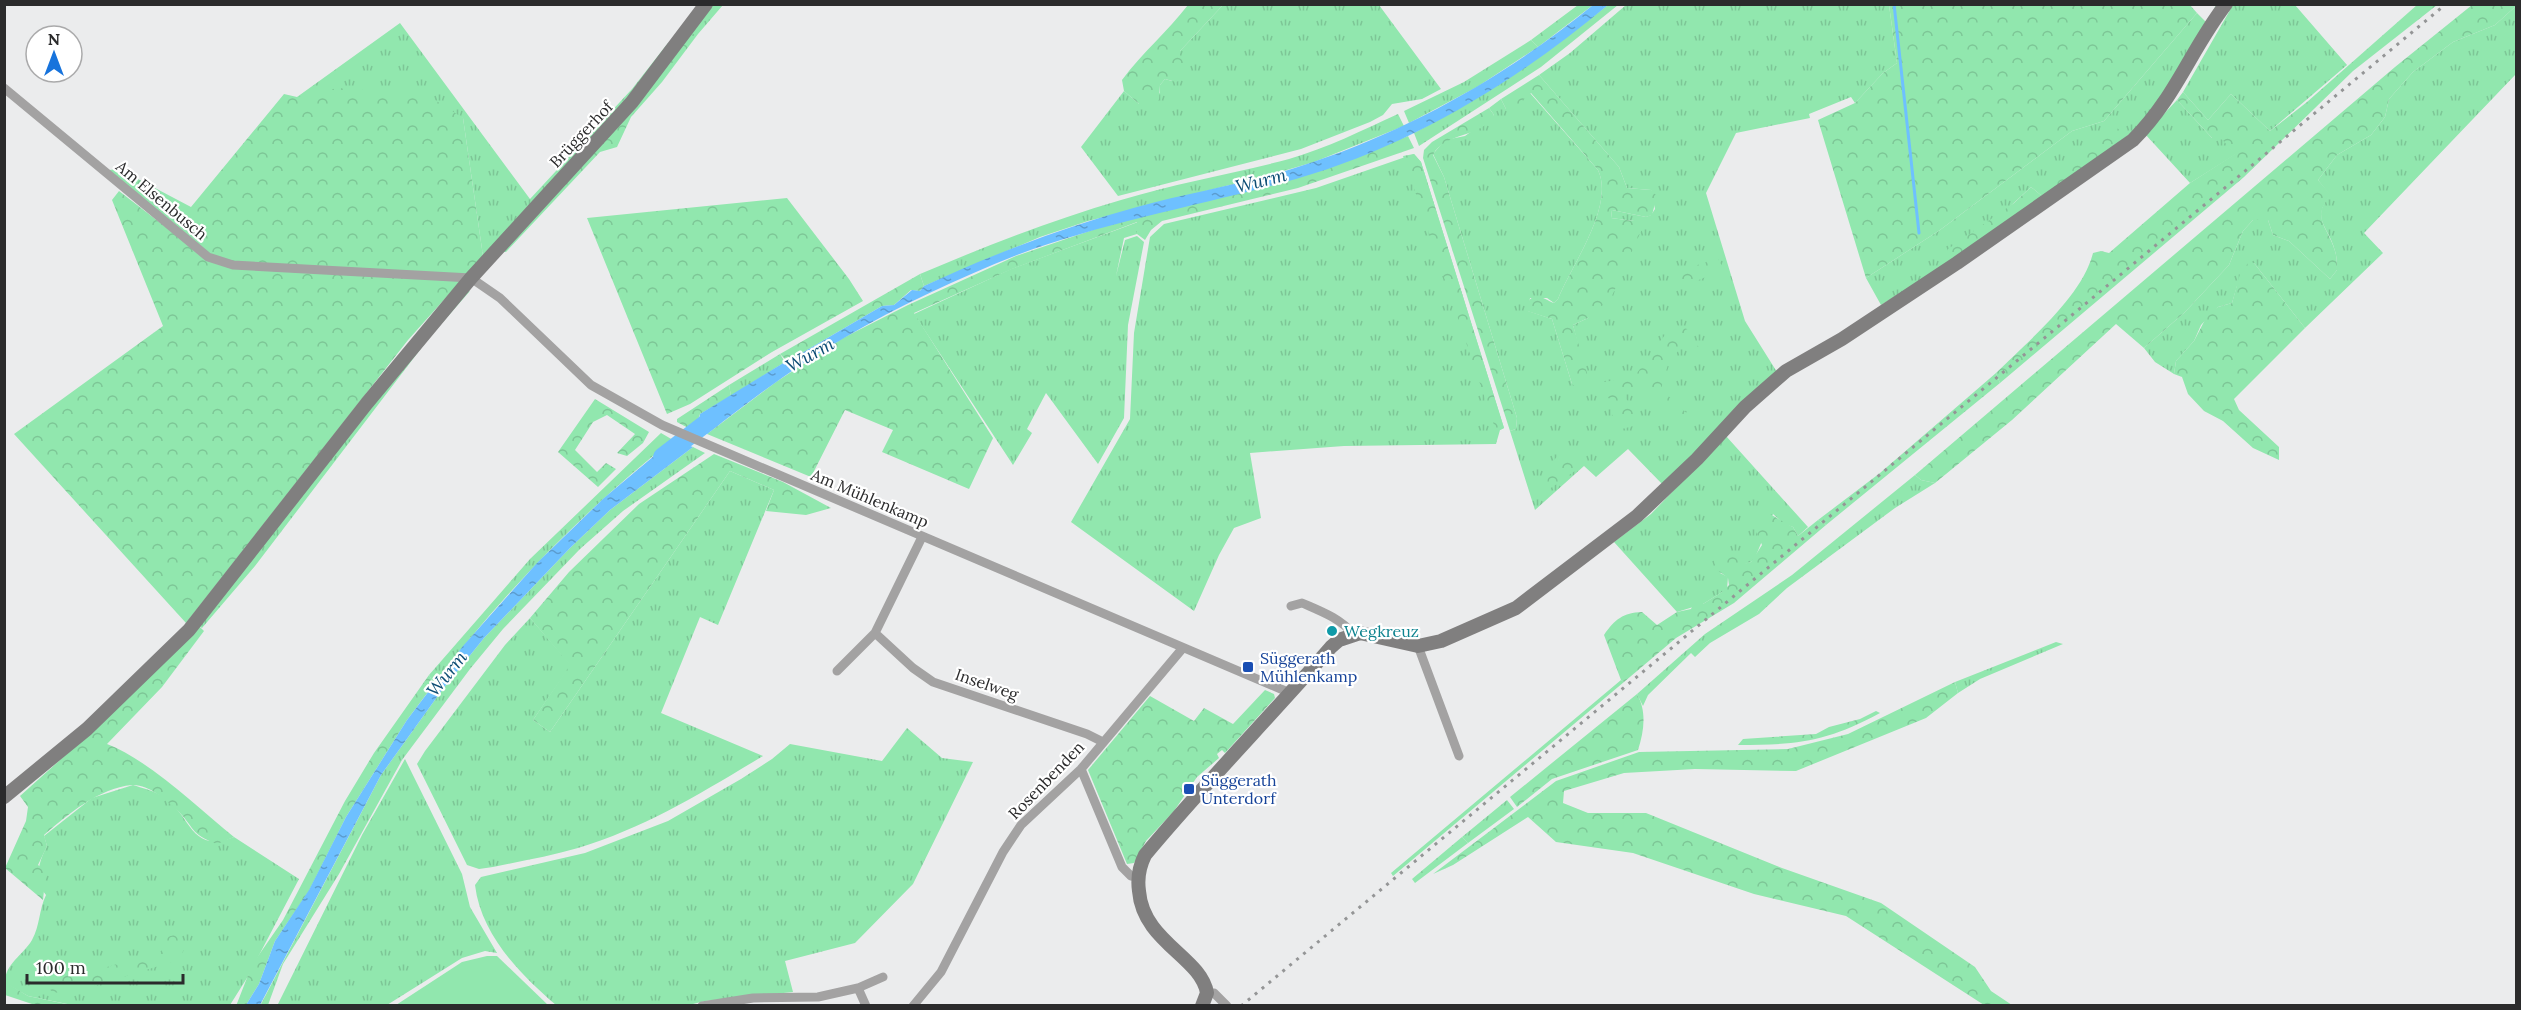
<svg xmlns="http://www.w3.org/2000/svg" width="2521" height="1010" font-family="Lora,serif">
	<defs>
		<pattern id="grass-tufts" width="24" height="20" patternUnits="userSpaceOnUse" patternTransform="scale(1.5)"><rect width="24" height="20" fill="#91e7ae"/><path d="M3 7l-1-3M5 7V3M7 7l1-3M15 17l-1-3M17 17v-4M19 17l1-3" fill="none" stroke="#7dc696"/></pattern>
		<pattern id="forest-crowns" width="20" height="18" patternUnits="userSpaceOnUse" patternTransform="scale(1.5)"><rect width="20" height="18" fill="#91e7ae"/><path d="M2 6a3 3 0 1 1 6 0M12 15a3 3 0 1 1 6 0" fill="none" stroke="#7dc696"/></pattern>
		<pattern id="water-ripples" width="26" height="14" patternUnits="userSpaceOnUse" patternTransform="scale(1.5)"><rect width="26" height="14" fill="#6ec0ff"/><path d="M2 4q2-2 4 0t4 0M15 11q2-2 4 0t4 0" fill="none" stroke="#5b9ccf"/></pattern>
	</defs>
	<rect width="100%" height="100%" fill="#ebeced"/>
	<!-- grass -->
	<path fill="url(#grass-tufts)" d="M712,5H723L698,34H691Z
		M1223,5H1379L1441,89L1422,99L1392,104L1383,115L1370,122L1301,149L1118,196L1081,147L1124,91L1139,104L1160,93V85L1165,79L1172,81L1180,51Z
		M1608,5H1618L1541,67L1419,146L1414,133C1484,95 1545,55 1608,5Z
		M1626,5H1889L1897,63L1883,73L1855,103L1851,97L1809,114L1810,118L1736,133L1706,193L1745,321L1777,372L1665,487L1628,449L1596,477L1584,466L1535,510L1510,431L1516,429L1517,418L1444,177L1433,154L1445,140L1465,136L1494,115L1489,108L1501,99L1506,109L1530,93L1598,170C1615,206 1572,264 1558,299L1554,303L1547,298H1530L1528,311L1552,319L1572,384L1578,345L1573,325L1588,318L1634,221L1611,218L1612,210L1646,217L1651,215L1655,209L1651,190L1627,188L1619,167L1539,75L1570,53Z
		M2216,5H2221L2176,79L2137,129L2042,196L2031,187L1949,263L1881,305L1866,278L1940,230L2072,131L2104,121L2197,13L2207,23Z
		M2233,5H2295L2347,65L2270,131L2231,94L2208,120L2183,92Z
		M2516,6V74L2364,233L2383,253L2305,328L2254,263L2237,286L2232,303L2218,307L2201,325L2194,341L2176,361L2174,374L2155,362L2144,348L2185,312L2229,265L2243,231L2253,220H2268L2273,235L2289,241L2330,279L2337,270C2337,264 2337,257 2335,251C2329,227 2310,219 2330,195L2318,180L2337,155L2371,135L2385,117L2389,99L2413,72L2453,42L2495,25Z
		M400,23L530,199L632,89L668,43L671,46L646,81L483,256L463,118L297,97Z
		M1531,40L1538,47L1477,87L1409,123L1404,111L1464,82Z
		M2177,100L2212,138L2219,135L2236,154L2190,183L2145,134Z
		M1398,114L1404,126L1314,162L1273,174L1088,221L1040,237L924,286L920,274C986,246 1052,220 1121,200C1176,183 1233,174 1289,159C1327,148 1363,130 1398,114Z
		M1414,154L1421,162L1504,428L1500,430L1496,444L1344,446L1250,453L1261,518L1234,528L1219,555L1194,611L1071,522L1130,419L1134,333L1150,237L1164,224L1316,188Z
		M1138,222L1137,234L1124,238L1116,276L1125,240L1137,236L1144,242L1128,325L1124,418L1098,464L1046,393L1027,429L1032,433L1013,465L914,314L1011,269Z
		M470,291L429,338L255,566L202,628L199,626L307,485L464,293Z
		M780,354L785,362L731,396L729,385Z
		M1996,373L2000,383L1826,525L1818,520L1880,473Z
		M661,433L673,440C584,510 503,593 434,684L429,675L530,559Z
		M1726,436L1808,527L1798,536L1793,527L1784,524L1773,514L1755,558L1751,562L1720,573L1728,577L1727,589L1703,604L1677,612L1614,542L1651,514Z
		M693,447L705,453L623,511L580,549L503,629L470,669L402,760L339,874L283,964L268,1005L260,1006L381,775L442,690L484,638L570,548L610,510Z
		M730,471L774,490L718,625L700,617L661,713L763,756C703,792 645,828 578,848C551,856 521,861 493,867L479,869L467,865L417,764L425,751L505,645L530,618L571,665L533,720L550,732Z
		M1915,475L1921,480L1935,483L1895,508L1787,588L1759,614L1710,643L1695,657L1691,653L1648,695L1643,706L1637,694L1705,634L1792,575Z
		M2056,642L2063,644L1980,679L1958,693L1955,682Z
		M1621,680L1624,682L1393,876L1391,873Z
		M907,728L942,758L973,762L913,884L855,943L785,961L793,992L705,1001L689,1005H556C520,974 481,935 475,885L481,877L585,853L668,821L741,779L772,759L790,744L882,761Z
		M405,759L462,874L470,907L497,953L485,951L462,958L387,1005L277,1006L362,835Z
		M133,785C142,788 152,790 160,795C192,812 188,855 234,837L299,879L247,978L230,1005H72L28,996L5,983C4,965 23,955 32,940C40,926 39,909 46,895C33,880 39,861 47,846L44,836L92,798Z
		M1507,800L1514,809L1468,843L1462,837Z"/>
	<!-- forest -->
	<path fill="url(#forest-crowns)" d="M1188,5H1223L1180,51V57L1185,63L1181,80L1176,82L1165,79L1160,85L1159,100L1151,105L1139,104L1124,91L1122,80C1143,52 1167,32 1188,5Z
		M1578,5H1593L1538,47L1531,40Z
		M2190,5L2197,13L2104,121L2072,131L1940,230L1866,278L1818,120L1855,103L1883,73L1897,63L1889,5Z
		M2417,5H2437L2353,71L2244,177L2000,383L1996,373C2028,341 2082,297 2093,253L2101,251L2109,253L2190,183L2235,154L2219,136L2213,139L2177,100L2183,92L2208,120L2231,94L2270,131L2307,102Z
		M2472,5L2516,6L2495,25L2453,42L2413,72L2389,99L2385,117L2371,135L2337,155L2318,180L2331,195C2310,218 2329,228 2335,251C2337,257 2337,264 2337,270L2330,279L2289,241L2273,235L2268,220H2253L2243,231L2229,265L2185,312L2144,348L2116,324L2012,420L1935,483L1921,480L1915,475L2395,67Z
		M691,34H698L662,82L631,117L617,147L600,152L506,252H500L628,114Z
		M1539,75L1619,167L1627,188L1651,190L1657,196L1652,215L1646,217L1612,210L1611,218L1634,221L1642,229L1611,298L1588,318L1573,325L1589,380L1588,385L1580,390L1572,384L1552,319L1527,311L1528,302C1536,290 1545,300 1554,303L1558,299C1572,264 1615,206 1598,170L1531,93L1511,111L1506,109L1501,99Z
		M338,88L427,95L463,118L483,256L408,340L186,623L14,434L163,326L112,200L119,191L172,232L109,170L119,169L191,207L284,94L297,97Z
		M1489,108L1494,115C1481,139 1445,131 1433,155L1444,177L1517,418L1516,429L1510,431L1423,158L1424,150L1432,142Z
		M2117,128L2127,136L2055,188L2051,175L2109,130Z
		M1408,136L1414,148L1298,188L1162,221L1151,230L1145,240L1137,234V222L1012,269L914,313L993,438L969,489L882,452L893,430L845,410L811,477L707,434L776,382L843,338L908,305L1016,256L1113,223L1349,159Z
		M1414,154L1421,162L1504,428L1500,430L1495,428L1403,156Z
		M2031,187L2042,196L1949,263L1945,255L1948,249L2014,203Z
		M787,198L849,279L863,301L772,352L690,404L667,414L587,218Z
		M1712,255L1716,256L1724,269L1685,286L1679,276L1682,269L1705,263Z
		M2248,263H2254L2305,328L2234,399L2239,410L2279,447V460L2253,448L2223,421L2204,411L2188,394L2182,377L2174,374L2176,361L2194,341L2208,314L2218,307L2232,303L2240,274Z
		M920,274L924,286L920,291L911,290L894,305L882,306L795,357L794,362L789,363L780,354Z
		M1673,324L1687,329L1692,341L1700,348V354L1683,346L1669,361L1661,389L1694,420L1691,427L1687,428C1664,413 1659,386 1626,392V399L1640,414L1637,425L1622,429L1611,413L1613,401L1602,394L1604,382L1634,377Z
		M729,385L731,396L700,414L696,426L690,429L677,422V419Z
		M595,399L649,432L643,443L627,456L617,453L635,434L607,415L593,422L575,450L597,472L606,463L616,469L598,487L558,452Z
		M1561,453L1577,460L1579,468L1548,490C1546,474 1548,464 1561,453Z
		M714,454L783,482L831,508L806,515L766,511L774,490L730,471L550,732L533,720L570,665L530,618L569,572L639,504Z
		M1765,513C1776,515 1782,523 1793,527L1798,536L1818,520L1826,525L1734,603L1676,638L1624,682L1621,680L1604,635C1615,619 1623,613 1642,612L1657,625L1677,612L1691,609L1694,602L1703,604L1722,592L1729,585L1728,578L1716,569L1714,561L1724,553L1739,557L1743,564L1751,562L1762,545L1754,526Z
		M199,626L204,631L162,687L107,744C149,760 198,808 234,837L217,844C189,834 195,827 176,809C165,799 148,784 132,785C99,788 67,815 44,835L47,846L38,865L46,871L43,900L5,868L26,821L28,807L20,796L89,734Z
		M429,675L434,684L407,720L346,817L309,891L275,941L259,984L246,1005L236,1006L252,965L283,920L345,801L374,753Z
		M1955,682L1958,693L1926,718L1796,771L1695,769L1624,773L1564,791L1563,803L1588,813H1646L1782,868L1881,903L1975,967L1991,991L2012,1005H1984L1846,916L1754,894L1633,853L1556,842L1528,817L1453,865L1433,874L1556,781L1639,752L1788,749L1848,734Z
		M1265,690L1274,694L1275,698L1225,753L1222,750L1217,754L1219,758L1197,777L1174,811L1146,841L1134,863L1127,864L1088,770L1150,696L1194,721L1204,708L1233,724Z
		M1637,694C1647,712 1644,731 1638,750L1552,779L1517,807L1510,797Z
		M1876,711L1880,713C1826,742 1798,745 1738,745L1743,739L1816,734L1829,727L1860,719Z
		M1462,837L1468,843L1415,883L1412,879Z
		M174,935L182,939L184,950L178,960L94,986L54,993L48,988L54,979L64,976L154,957L161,951L167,937Z
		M5,982L28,996L71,1005H155H35L5,995Z"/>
	<!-- pitch -->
	<path fill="#91e7ae" d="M487,956H497L548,1005H396L462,962Z"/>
	<!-- water -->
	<path fill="url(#water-ripples)" d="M1593,5H1608C1517,81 1411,146 1296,179C1203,205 1108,221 1017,255C959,278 898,306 844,338C795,366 751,400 707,434L690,429L699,422L700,414L785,362H794L795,357L882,306L894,305L912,290L920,291L924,286C993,254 1064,227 1137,207C1196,191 1256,182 1313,162C1416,127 1510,73 1593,5Z
		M673,440L693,447L610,510L570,548L484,638L442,690L381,775L260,1005H246L259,984L275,941L309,890L346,817L407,720L463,646L537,563L604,498Z"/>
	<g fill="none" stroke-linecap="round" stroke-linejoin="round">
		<!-- stream -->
		<path stroke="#6ec0ff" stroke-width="3" d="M1894,4L1919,233"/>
		<!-- river -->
		<path stroke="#6ec0ff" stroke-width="18" d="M662,457L714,417"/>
		<!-- minor -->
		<path stroke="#a3a2a2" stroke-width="9" d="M4,88L208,257L233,265L471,278L500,298L591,385L662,425L1290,693
			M1291,606L1302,603C1320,611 1340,618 1353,634
			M875,633L913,668L933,682L1087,734L1103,742
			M1418,646L1459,756
			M837,671L875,633L922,537
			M1081,769L1122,867L1131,876L1138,877
			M858,988L866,1006
			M1207,993H1214L1227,1006
			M702,1006L753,998L818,997L858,988L883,977
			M913,1006L941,972L1003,852L1021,825L1081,769L1182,649"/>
		<!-- secondary -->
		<path stroke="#807f7f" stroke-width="14" d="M4,797L87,729L189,630L367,403L471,278L632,102L706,4
			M1202,1006L1207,993C1201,957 1143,942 1139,891C1137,877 1139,867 1145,855C1205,783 1270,717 1331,647L1339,640L1360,633L1418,646L1441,641L1516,608L1637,516L1697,459L1745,407L1786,371L1842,339L1957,263L2133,140C2176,97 2191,49 2226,4"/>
		<!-- rail -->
		<path stroke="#949596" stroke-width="3" stroke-dasharray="3 6" stroke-linecap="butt" d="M1241,1006L2446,4"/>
	</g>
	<!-- markers -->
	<circle fill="#0f9aa8" stroke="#fff" stroke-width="2" cx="1332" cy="631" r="6"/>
	<g fill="#1a4fb4" stroke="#fff" stroke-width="2">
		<rect x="1242" y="661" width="12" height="12" rx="3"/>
		<rect x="1183" y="783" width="12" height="12" rx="3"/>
	</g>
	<g text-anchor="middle" stroke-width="4.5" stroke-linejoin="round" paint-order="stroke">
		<!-- street labels -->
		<g font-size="16" fill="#2b2b2c" stroke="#fff">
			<text transform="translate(581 134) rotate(-47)" y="6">Brüggerhof</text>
			<text transform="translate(162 200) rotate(40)" y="6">Am Elsenbusch</text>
			<text transform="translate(870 498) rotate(23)" y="6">Am Mühlenkamp</text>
			<text transform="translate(987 684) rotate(19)" y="6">Inselweg</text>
			<text transform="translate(1046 780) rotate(-46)" y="6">Rosenbenden</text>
		</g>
		<!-- culture labels -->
		<g font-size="16" fill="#0d838f" stroke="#fff" text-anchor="start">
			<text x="1344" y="637">Wegkreuz</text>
		</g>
		<!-- transit labels -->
		<g font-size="16" fill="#164399" stroke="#fff" text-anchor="start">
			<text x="1260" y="664">Süggerath<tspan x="1260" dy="18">Mühlenkamp</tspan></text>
			<text x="1201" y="786">Süggerath<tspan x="1201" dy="18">Unterdorf</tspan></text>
		</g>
		<!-- water labels -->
		<g font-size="18" font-style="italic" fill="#0d4d75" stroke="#fff">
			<text transform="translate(1261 181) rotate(-14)" y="6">Wurm</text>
			<text transform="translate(810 355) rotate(-29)" y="6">Wurm</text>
			<text transform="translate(447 674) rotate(-51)" y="6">Wurm</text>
		</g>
	</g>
	<!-- border -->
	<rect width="2521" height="1010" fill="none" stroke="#2b2b2c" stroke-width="12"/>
	<!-- north arrow -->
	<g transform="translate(54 54)"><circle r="28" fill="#ffffff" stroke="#aaaaab" stroke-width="1.5"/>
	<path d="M0-4.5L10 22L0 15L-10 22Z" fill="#1773dc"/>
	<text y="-9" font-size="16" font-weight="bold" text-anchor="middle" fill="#2b2b2c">N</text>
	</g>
	<!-- scale -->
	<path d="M27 974v9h156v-9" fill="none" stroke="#2b2b2c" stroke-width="3"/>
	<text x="36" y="974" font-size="18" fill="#2b2b2c" stroke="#ffffff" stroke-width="4.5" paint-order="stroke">100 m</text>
</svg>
